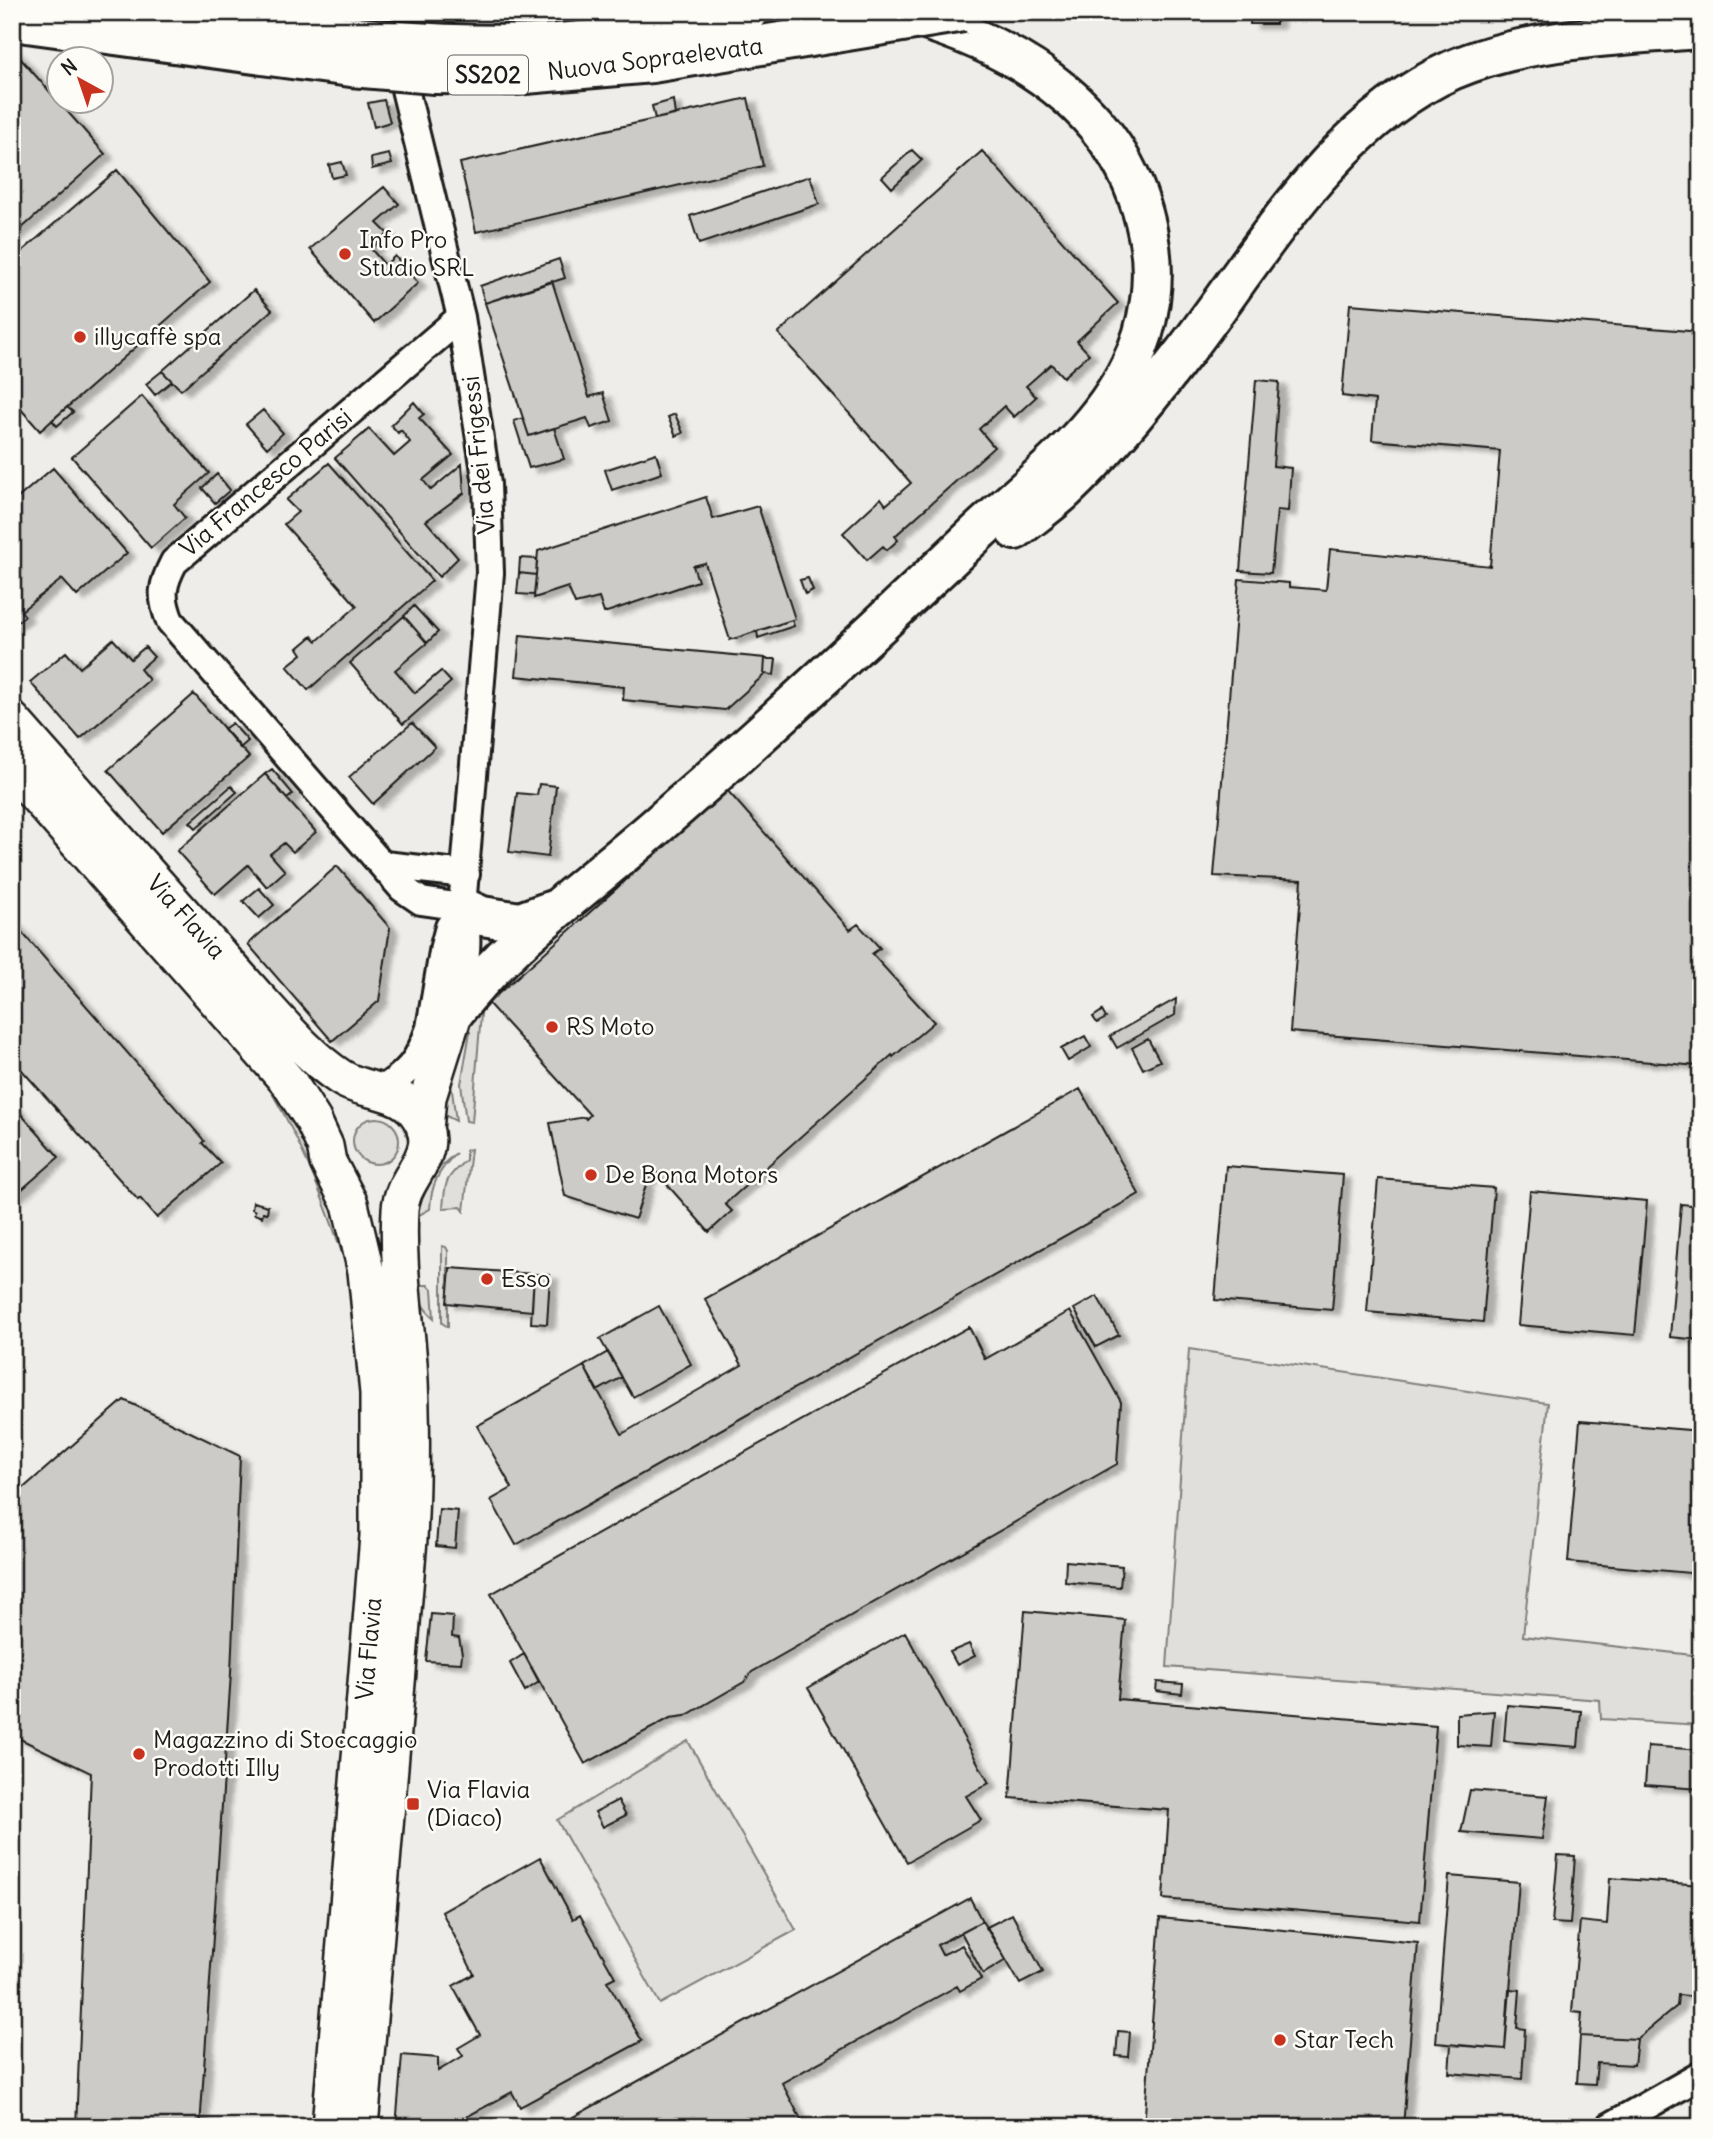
<svg xmlns="http://www.w3.org/2000/svg" width="1713" height="2139" font-family="Delius,sans-serif">
	<defs>
		<filter id="shadow"><feDropShadow dx="8" dy="4.5" stdDeviation="2" flood-color="#0004"/></filter>
	</defs>
	<rect width="100%" height="100%" fill="#fdfcf7"/>
	<filter id="ink" filterUnits="userSpaceOnUse"><feTurbulence type="fractalNoise" baseFrequency=".0143" numOctaves="2"/><feDisplacementMap in="SourceGraphic" scale="14" xChannelSelector="R" yChannelSelector="G"/><feConvolveMatrix kernelMatrix="1 2 1 2 8 2 1 2 1" color-interpolation-filters="sRGB"/></filter>
	<g filter="url(#ink)">
		<!-- built -->
		<path fill="#eeede9" fill-rule="evenodd" d="M12,12H1701V2127H12ZM60,60H102V102H60Z"/>
		<!-- green -->
		<path fill="#e0dfdb" stroke="#7e7e7c" stroke-width="2" d="M464,1013L481,1014L472,1122L466,1121L461,1084L470,1032L459,1030Z
			M261,1066L308,1141C309,1171 324,1178 335,1202C344,1221 347,1246 353,1267L347,1268C324,1198 298,1131 257,1069Z
			M450,1075L456,1121L438,1112Z
			M353 1141a23 23 0 1 1 46 0a23 23 0 1 1-46 0Z
			M471,1149L464,1211L461,1207L443,1208C445,1182 445,1178 466,1160V1150Z
			M456,1153C438,1171 431,1185 430,1209L419,1215L409,1225L418,1197L442,1165Z
			M442,1246L446,1247L448,1251V1327L442,1323Z
			M415,1285H428L432,1289L434,1318C423,1308 418,1300 415,1285Z
			M1189,1349L1548,1403L1523,1636L1701,1656V1725L1601,1719L1600,1700L1167,1667Z
			M688,1741L796,1930L660,2004L557,1820Z"/>
		<!-- building -->
		<path fill="#cccbc8" stroke="#1c1c1c" stroke-width="2" filter="url(#shadow)" d="M1251,12H1276V24H1250Z
			M12,49L105,154L12,237Z
			M748,98L763,166L476,232L460,163Z
			M384,100L390,122L374,127L368,103Z
			M673,100L675,115L655,119L652,106Z
			M912,150L922,160L892,188L882,177Z
			M982,151L1118,303L1077,341L1089,354L1063,377L1051,364L1026,386L1036,397L1014,417L1004,406L979,429L994,447L895,536L898,540L887,550L883,546L867,560L843,533L881,498L886,505L911,483L778,333Z
			M389,154L392,164L372,169L371,158Z
			M342,162L346,175L332,178L329,165Z
			M117,170L210,282L40,431L12,399V260Z
			M810,176L819,204L699,244L690,216Z
			M384,187L399,204L377,223L388,234L371,249L385,265L395,256L418,283L374,323L310,249Z
			M559,259L565,278L485,303L480,286Z
			M552,281L589,397L603,393L612,421L591,428L587,418L529,436L485,303Z
			M254,290L272,310L181,390L162,371Z
			M1350,304L1701,332V1069L1699,1066L1290,1032L1302,880L1214,876L1239,579L1289,583V587L1326,590L1330,549L1490,566L1500,451L1372,440L1375,400L1342,396Z
			M162,371L172,381L155,395L146,384Z
			M1256,380L1279,382L1273,466L1291,468L1288,511L1277,510L1271,573L1240,571Z
			M142,396L209,473L174,504L185,518L151,548L72,457Z
			M414,402L424,414L419,418L453,455L423,480L431,490L462,464L464,493L426,521L458,558L439,577L335,458L369,429L394,456L410,442L401,430L398,433L391,425Z
			M67,407L73,412L57,426L52,420Z
			M263,410L283,433L267,448L246,424Z
			M675,414L683,433L676,436L668,417Z
			M523,418L529,436L554,428L564,459L529,468L514,421Z
			M656,453L662,473L612,490L605,470Z
			M329,463L432,581L308,690L287,666L302,654L298,648L312,636L317,641L357,606L284,524L298,512L286,500Z
			M53,468L127,553L77,596L62,579L21,611L25,616L12,626V503Z
			M217,474L230,490L215,503L202,488Z
			M706,497L713,519L758,506L795,619L730,640L705,563L693,566L698,581L604,613L599,598L575,604L568,587L534,598L538,551Z
			M520,558L537,559L536,575L519,573Z
			M519,573L536,575L534,595L517,594Z
			M808,578L813,590L805,594L800,580Z
			M414,606L438,632L427,643L404,616Z
			M404,616L427,643L395,670L415,693L441,671L451,682L403,724L350,663Z
			M792,620L794,626L758,638L757,631Z
			M520,635L765,658L764,675L725,710L623,700L624,687L516,676Z
			M113,639L131,659L145,647L154,657L140,669L149,680L80,739L30,682L66,652L80,668Z
			M765,659H776L774,675L764,674Z
			M194,694L249,757L162,832L108,770Z
			M232,723L248,741L240,748L224,729Z
			M412,723L435,747L373,804L349,777Z
			M272,769L293,794L287,799L265,774Z
			M265,774L316,832L293,852L284,843L270,854L285,871L267,887L248,865L215,894L177,851Z
			M539,784L556,786L548,857L509,852L517,793L537,795Z
			M231,786L237,792L196,828L190,822Z
			M727,790L850,930L858,924L880,948L872,954L934,1022L893,1057L892,1055L725,1204L732,1211L709,1232L656,1172L644,1182L646,1185L635,1219L565,1196L550,1123L585,1117L586,1119L590,1115L488,1003Z
			M337,866L390,928L379,1001L332,1041L248,944Z
			M259,888L274,905L259,918L243,901Z
			M12,921L202,1138L204,1141L202,1143L221,1163L157,1218L140,1198L138,1200L12,1059Z
			M1176,999L1175,1015L1117,1048L1110,1036Z
			M1102,1011L1106,1018L1097,1023L1093,1017Z
			M1085,1036L1091,1047L1068,1061L1061,1049Z
			M1148,1039L1160,1061L1143,1069L1132,1048Z
			M1080,1089L1139,1194L516,1545L491,1500L512,1488L477,1426L584,1366L622,1434L742,1365L705,1299Z
			M12,1104L59,1157L12,1198Z
			M1226,1166L1343,1175L1332,1310L1215,1300Z
			M1378,1179L1494,1188L1483,1322L1367,1312Z
			M1530,1191L1647,1201L1635,1335L1518,1325Z
			M253,1202L268,1206L267,1213L263,1212L262,1217L254,1214L255,1211L252,1209Z
			M1681,1204L1701,1206V1340L1670,1337Z
			M450,1268L534,1274L532,1311L447,1303Z
			M534,1274L550,1275L547,1324L531,1323Z
			M1097,1296L1119,1335L1096,1347L1074,1309Z
			M659,1306L691,1364L633,1397L600,1339Z
			M1070,1311L1121,1402L1117,1464L752,1672L744,1682L685,1716L670,1718L585,1764L491,1594L969,1327L985,1359Z
			M608,1352L622,1377L597,1391L584,1366Z
			M124,1400L240,1456L231,1673L200,2127H76L91,1773L12,1735V1498Z
			M1580,1421L1701,1431V1574L1568,1562Z
			M439,1509L458,1511L455,1548L436,1546Z
			M1066,1561L1122,1566L1120,1587L1065,1582Z
			M1025,1611L1125,1620L1118,1699L1436,1726L1420,1921L1163,1899L1169,1810L1010,1798Z
			M431,1614L453,1616L452,1637L459,1638L462,1654L461,1663L426,1661Z
			M905,1632L989,1783L966,1796L981,1820L907,1862L808,1688Z
			M969,1644L975,1656L957,1665L950,1652Z
			M524,1654L539,1682L525,1691L510,1663Z
			M1157,1682L1183,1684L1182,1694L1156,1691Z
			M1507,1705L1581,1711L1578,1747L1504,1741Z
			M1494,1711L1491,1747L1457,1745V1714Z
			M1648,1746L1701,1750V1789L1645,1785Z
			M1470,1790L1548,1796L1542,1839L1461,1832Z
			M618,1800L626,1815L603,1827L595,1812Z
			M1558,1855L1575,1856L1570,1924L1552,1923Z
			M540,1857L573,1919L580,1915L615,1977L607,1981L642,2041L520,2107L512,2092L448,2127H396L402,2055L438,2058V2071L463,2056L458,2048L480,2035L453,1986L474,1974L442,1912Z
			M1449,1876L1519,1882L1505,2049L1436,2043Z
			M1610,1878L1701,1885V1997L1678,1995L1677,2006L1637,2039L1580,2036L1582,2013L1572,2012L1580,1921L1607,1924Z
			M970,1898L982,1921L937,1945L942,1955L962,1945L981,1979L960,1991L957,1986L782,2083L805,2127H555Z
			M1012,1914L1043,1972L1020,1984L987,1927Z
			M1160,1918L1418,1943L1403,2127H1144Z
			M982,1921L1006,1960L983,1974L961,1932Z
			M1509,1989L1520,1990L1517,2028L1525,2029L1522,2079L1449,2073L1451,2045L1505,2049Z
			M1118,2031L1130,2032L1128,2057L1116,2056Z
			M1580,2036L1637,2039L1634,2065L1597,2063L1595,2084L1577,2083Z"/>
		<g fill="none" stroke-linecap="round" stroke-linejoin="round">
			<defs>
				<path id="minor" d="M386,12L461,317L487,484L490,573L462,907C472,944 463,971 456,1008
					M461,317L174,562C162,585 160,596 170,621L402,888L421,901L462,907
					M384,865L466,874
					M378,1092C409,1073 418,1062 430,1028L444,946L449,927L462,907
					M1609,2127L1701,2075"/>
				<path id="major" d="M12,720L256,996C282,1024 308,1056 340,1077C364,1093 398,1088 416,1112C447,1152 402,1174 400,1209C397,1261 405,1312 409,1363C413,1424 412,1478 409,1539L360,2127
					M12,768L290,1084L313,1120L325,1146L328,1162L350,1204L366,1271L378,1393V1536L330,2127
					M425,1130L428,1097L455,1011"/>
				<path id="highway" d="M1015,530C1031,517 1049,505 1065,490C1108,449 1146,402 1182,355C1259,256 1333,123 1452,70C1526,38 1620,35 1701,29
					M462,907L482,916L520,922L553,910
					M455,1011C512,938 589,885 659,824C767,730 873,632 978,532C1032,482 1097,434 1130,366C1150,326 1157,278 1148,235C1125,113 1024,49 912,16"/>
			</defs>
			<!-- minor casing -->
			<use href="#minor" stroke="#1c1c1c" stroke-width="32"/>
			<!-- major casing -->
			<use href="#major" stroke="#1c1c1c" stroke-width="40"/>
			<!-- highway casing -->
			<use href="#highway" stroke="#1c1c1c" stroke-width="44"/>
			<!-- minor -->
			<use href="#minor" stroke="#fdfcf7" stroke-width="26"/>
			<!-- major -->
			<use href="#major" stroke="#fdfcf7" stroke-width="35"/>
			<!-- highway -->
			<use href="#highway" stroke="#fdfcf7" stroke-width="38"/>
			<defs>
				<path id="highway-bridge" d="M163,12C297,30 434,53 570,42C630,37 689,24 748,12
					M12,21L351,67L435,74L514,75L652,63L963,12"/>
			</defs>
			<!-- highway-bridge casing -->
			<use href="#highway-bridge" stroke="#1c1c1c" stroke-width="44" stroke-linecap="butt"/>
			<!-- highway-bridge -->
			<use href="#highway-bridge" stroke="#fdfcf7" stroke-width="38"/>
		</g>
	</g>
	<!-- markers -->
	<g fill="#c8321e" stroke="#fdfcf7" stroke-width="2.5">
		<circle cx="345" cy="254" r="7"/>
		<circle cx="80" cy="337" r="7"/>
		<circle cx="552" cy="1027" r="7"/>
		<circle cx="591" cy="1175" r="7"/>
		<circle cx="487" cy="1279" r="7"/>
		<circle cx="139" cy="1754" r="7"/>
		<rect x="406" y="1797" width="14" height="14" rx="3.5"/>
		<circle cx="1280" cy="2040" r="7"/>
	</g>
	<g text-anchor="middle" stroke-width="5" stroke-linejoin="round" paint-order="stroke">
		<!-- shield labels -->
		<rect fill="#fdfcf7" stroke="#605f5e" stroke-width="2" x="448" y="55.5" width="80" height="39" rx="5"/>
		<g font-size="23" font-weight="bold" fill="#1c1c1c">
			<text x="488" y="83">SS202</text>
		</g>
		<!-- street labels -->
		<g font-size="24" fill="#1c1c1c" stroke="#fdfcf7">
			<text transform="translate(655 59) rotate(-7)" y="8">Nuova Sopraelevata</text>
			<text transform="translate(479 455) rotate(-96)" y="8">Via dei Frigessi</text>
			<text transform="translate(266 483) rotate(-40)" y="8">Via Francesco Parisi</text>
			<text transform="translate(186 917) rotate(48)" y="8">Via Flavia</text>
			<text transform="translate(369 1649) rotate(-85)" y="8">Via Flavia</text>
		</g>
		<!-- poi labels -->
		<g font-size="24" fill="#1c1c1c" stroke="#fdfcf7" text-anchor="start">
			<text x="359" y="248">Info Pro<tspan x="359" dy="28">Studio SRL</tspan></text>
			<text x="94" y="345">illycaffè spa</text>
			<text x="566" y="1035">RS Moto</text>
			<text x="605" y="1183">De Bona Motors</text>
			<text x="501" y="1287">Esso</text>
			<text x="153" y="1748">Magazzino di Stoccaggio<tspan x="153" dy="28">Prodotti Illy</tspan></text>
			<text x="427" y="1798">Via Flavia<tspan x="427" dy="28">(Diaco)</tspan></text>
			<text x="1294" y="2048">Star Tech</text>
		</g>
	</g>
	<!-- margin -->
	<rect width="1713" height="2139" fill="none" stroke="#fdfcf7" stroke-width="42"/>
	<rect x="21" y="21" width="1671" height="2097" fill="none" stroke="#1c1c1c" stroke-width="2.5" filter="url(#ink)"/>
	<!-- north arrow -->
	<g transform="translate(80 80) rotate(320)"><circle r="33" fill="#fdfcf7" stroke="#a3a29f" stroke-width="2"/>
	<path d="M0-5L12 26L0 18L-12 26Z" fill="#c8321e"/>
	<text y="-10" font-size="19" font-weight="bold" text-anchor="middle" fill="#1c1c1c">N</text>
	</g>
</svg>
